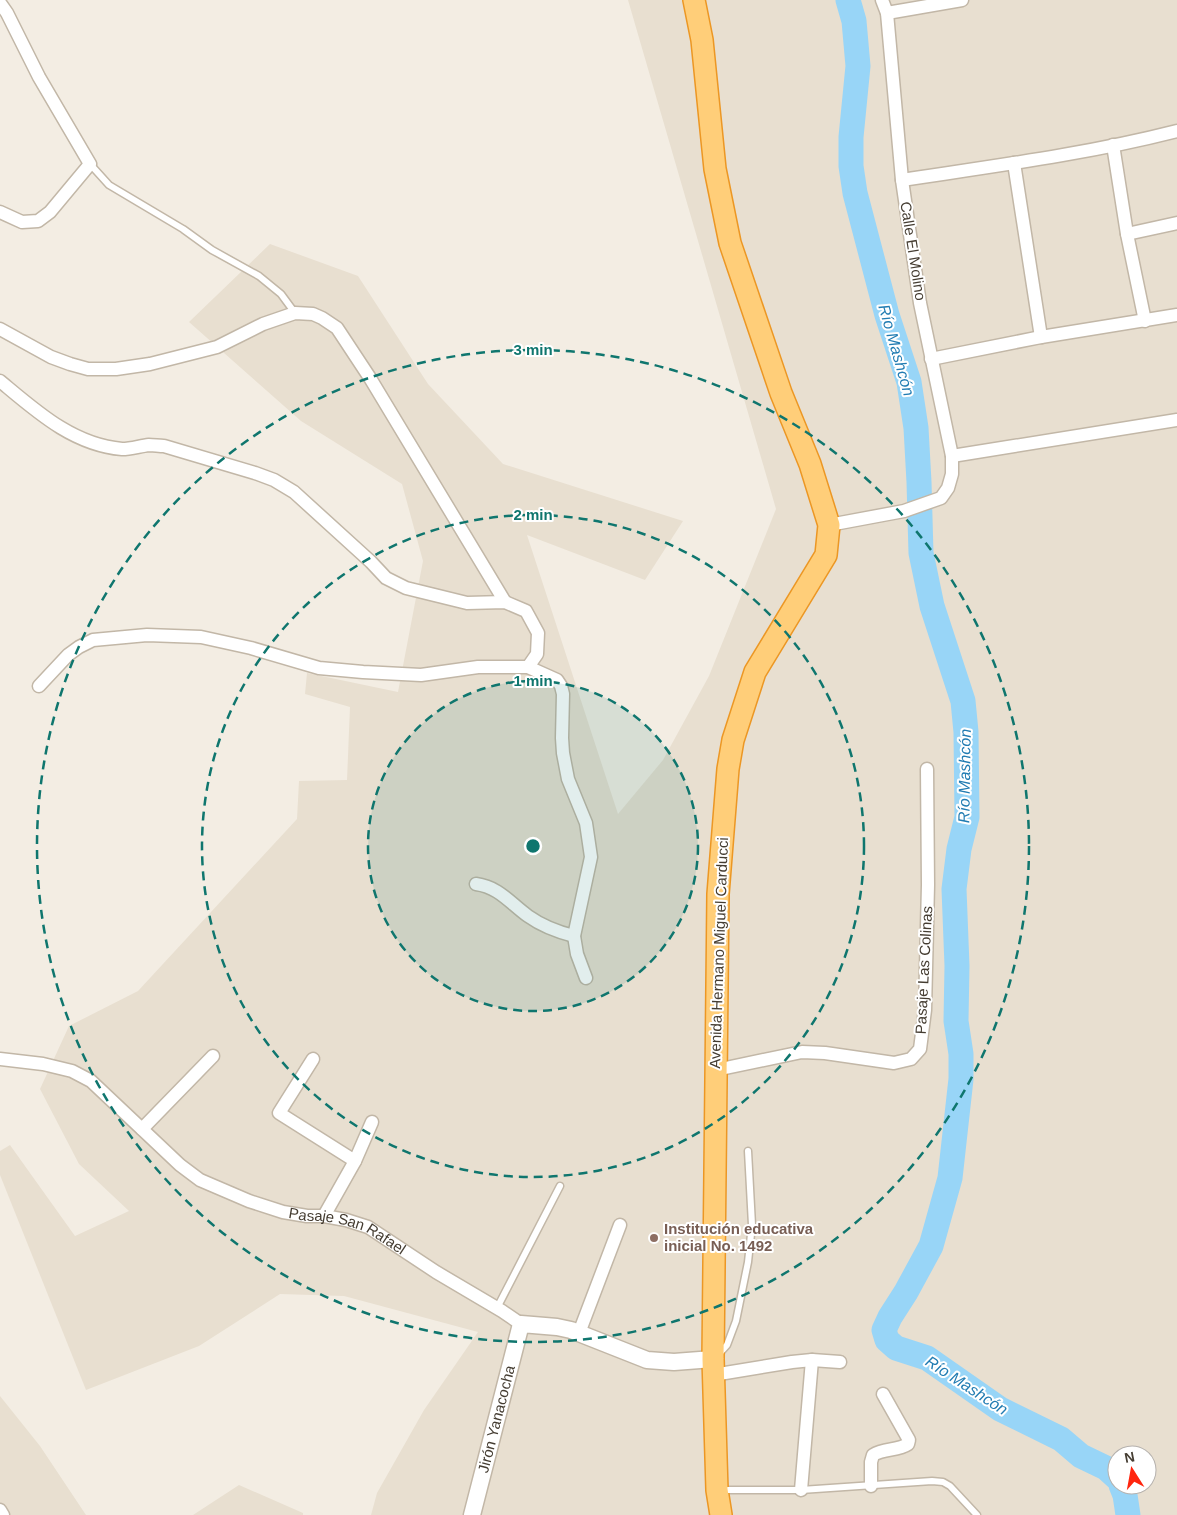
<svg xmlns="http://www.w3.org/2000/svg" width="1177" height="1515" font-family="Arial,sans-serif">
	<rect width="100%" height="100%" fill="#f3ede3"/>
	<!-- residential -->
	<path fill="#e8dfd0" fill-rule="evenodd" d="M628,0H1177V1515H371L377,1493L424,1410L478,1332L344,1296L280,1294L199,1346L86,1390L0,1175V1151L10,1145L75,1236L129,1211L79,1164L40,1089L69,1026L138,991L297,819L299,781L347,780L350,707L305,694L307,673L398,692L423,561L402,484L301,421L189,322L270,244L358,276L428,384L503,464L683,521L645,580L527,535L618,814L663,760L709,676L776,509ZM1117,1455H1147V1485H1117Z
		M0,1396L40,1446L86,1515H0Z
		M239,1485L303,1513V1515H193Z"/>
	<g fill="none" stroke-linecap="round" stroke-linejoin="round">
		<!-- river -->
		<path stroke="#98d5f7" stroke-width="25" d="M848,0L854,21L858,66L851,137V166L855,193L887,315L909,382L916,428L919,482L921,553L932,606L963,701L966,732L967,817L959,849L954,889L957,966L956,1021L961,1054V1079L950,1178L931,1246L906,1292L890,1317L884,1330L887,1340L896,1348L927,1358L1000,1409L1061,1439L1081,1456L1106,1468L1117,1478
			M1121,1485L1125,1495L1128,1515"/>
		<defs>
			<path id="service" d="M90,164L109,185L183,229L212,250L259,276L281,294L295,313
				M497,1308L560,1186
				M718,1355L727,1345L736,1321L748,1262L752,1225L748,1151
				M720,1490H801L932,1481L943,1482L950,1486L977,1515"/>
			<g id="minor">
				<path d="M0,3L7,13L39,77L90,164L50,212L38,221L22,222L0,212"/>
				<path d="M887,13L962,0"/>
				<path d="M1113,145L1127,234L1145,321"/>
				<path d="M1014,163L1041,337"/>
				<path d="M902,180C994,166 1087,154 1177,131"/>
				<path d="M1127,234L1177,223"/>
				<path d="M0,329L51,357L70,364L88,369H116L150,364L217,347L263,324L295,313L313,314L322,318L337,328L370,378L505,602"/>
				<path d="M931,359L1041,337L1177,315"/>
				<path d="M0,381C36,411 73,445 122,449C131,449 140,446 149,445C154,445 159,446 164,446L255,473L274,480L294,492L371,562L386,578L406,588L467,603L505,602L526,611L538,633L537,654L528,667H478L421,675L363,672L319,668L251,648L201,637L147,635L93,640L79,647L68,655L39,686"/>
				<path d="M952,456L1177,420"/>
				<path d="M829,525L904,511L941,498L948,488L952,474V456L920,303L902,180L887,13L882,0"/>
				<path d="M528,667L557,680L561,686L563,694L562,738L563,753L568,779L586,823L591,857L574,936L577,954L586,978"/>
				<path d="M476,884C499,887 510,903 528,916C542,926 558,932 574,936"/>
				<path id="s1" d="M0,1059L43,1064L72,1071L91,1081L180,1165L200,1180L249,1201L283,1212L307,1216H324L346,1220L368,1227L436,1272L502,1311L521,1324"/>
				<path d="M313,1059L279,1113L355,1161"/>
				<path d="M716,1070L802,1052L825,1053L894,1063L911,1059L920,1049L925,1010L928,885L927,769"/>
				<path d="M142,1129L213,1056"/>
				<path d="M324,1216L355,1161L372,1122"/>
				<path d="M579,1333L620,1225"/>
				<path d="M713,1375L792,1362L812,1360L840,1362"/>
				<path d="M871,1486V1462L873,1455C884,1448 898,1451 908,1444L909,1440L883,1394"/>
				<path d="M801,1490L812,1360"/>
				<path d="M0,1510L3,1515"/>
			</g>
			<g id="tertiary">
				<path id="s2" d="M472,1515L521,1324L557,1327L571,1330L647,1360L674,1362L713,1359"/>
			</g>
			<path id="trunk" d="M694,0L702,40L715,169L730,243L781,393L810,464L829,525L826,555L755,672L733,740L728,769L718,894L713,1359L717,1490L721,1515"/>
		</defs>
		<!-- service casing -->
		<use href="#service" stroke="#c2b7a7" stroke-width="9"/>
		<!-- minor casing -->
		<use href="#minor" stroke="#c2b7a7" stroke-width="15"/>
		<!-- tertiary casing -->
		<use href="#tertiary" stroke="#c2b7a7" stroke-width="19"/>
		<!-- trunk casing -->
		<use href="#trunk" stroke="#ec9724" stroke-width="24"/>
		<!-- service -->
		<use href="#service" stroke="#fff" stroke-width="6"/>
		<!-- minor -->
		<use href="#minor" stroke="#fff" stroke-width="12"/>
		<!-- tertiary -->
		<use href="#tertiary" stroke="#fff" stroke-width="16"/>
		<!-- trunk -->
		<use href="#trunk" stroke="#ffce79" stroke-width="21"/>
	</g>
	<!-- distance rings -->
	<circle cx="533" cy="846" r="165" fill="#0f766e" fill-opacity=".12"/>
	<g fill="none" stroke="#0f766e" stroke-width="2.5" stroke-dasharray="9 6">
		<circle cx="533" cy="846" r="165"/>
		<circle cx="533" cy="846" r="331"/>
		<circle cx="533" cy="846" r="496"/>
	</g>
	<!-- markers -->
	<circle fill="#8d6e63" stroke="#fff" stroke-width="2" cx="654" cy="1238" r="5"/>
	<g text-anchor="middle" stroke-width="4" stroke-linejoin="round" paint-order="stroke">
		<!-- street labels -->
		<g font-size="15" fill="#453d32" stroke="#fff">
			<text transform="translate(913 251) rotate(81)" y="5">Calle El Molino</text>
			<text transform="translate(719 953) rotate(-88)" y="5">Avenida Hermano Miguel Carducci</text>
			<text transform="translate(924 970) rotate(-87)" y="5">Pasaje Las Colinas</text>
			<text dy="5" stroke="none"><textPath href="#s1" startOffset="399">Pasaje San Rafael</textPath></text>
			<text dy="5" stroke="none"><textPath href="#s2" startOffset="99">Jirón Yanacocha</textPath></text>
		</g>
		<!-- education labels -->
		<g font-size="15" font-weight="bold" fill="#785e54" stroke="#fff" text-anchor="start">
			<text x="664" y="1234">Institución educativa<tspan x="664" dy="17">inicial No. 1492</tspan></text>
		</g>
		<!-- water labels -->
		<g font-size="16" font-style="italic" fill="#217cb2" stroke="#fff">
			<text transform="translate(897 350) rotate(74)" y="6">Río Mashcón</text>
			<text transform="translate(964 776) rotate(-89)" y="6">Río Mashcón</text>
			<text transform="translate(967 1385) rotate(33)" y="6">Río Mashcón</text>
		</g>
	</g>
	<circle cx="533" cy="846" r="8" fill="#0f766e" stroke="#fff" stroke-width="2.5"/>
	<g font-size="15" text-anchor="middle" font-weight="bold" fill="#0f766e" stroke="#fff" stroke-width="4" stroke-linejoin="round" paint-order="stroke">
		<text x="533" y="355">3 min</text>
		<text x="533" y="520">2 min</text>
		<text x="533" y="686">1 min</text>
	</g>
	<!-- north arrow -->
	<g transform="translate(1132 1470) rotate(349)"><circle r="24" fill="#ffffff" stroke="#b5b1ad"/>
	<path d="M0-4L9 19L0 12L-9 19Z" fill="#ff250e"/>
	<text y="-8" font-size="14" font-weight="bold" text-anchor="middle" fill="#453d32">N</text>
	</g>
</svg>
